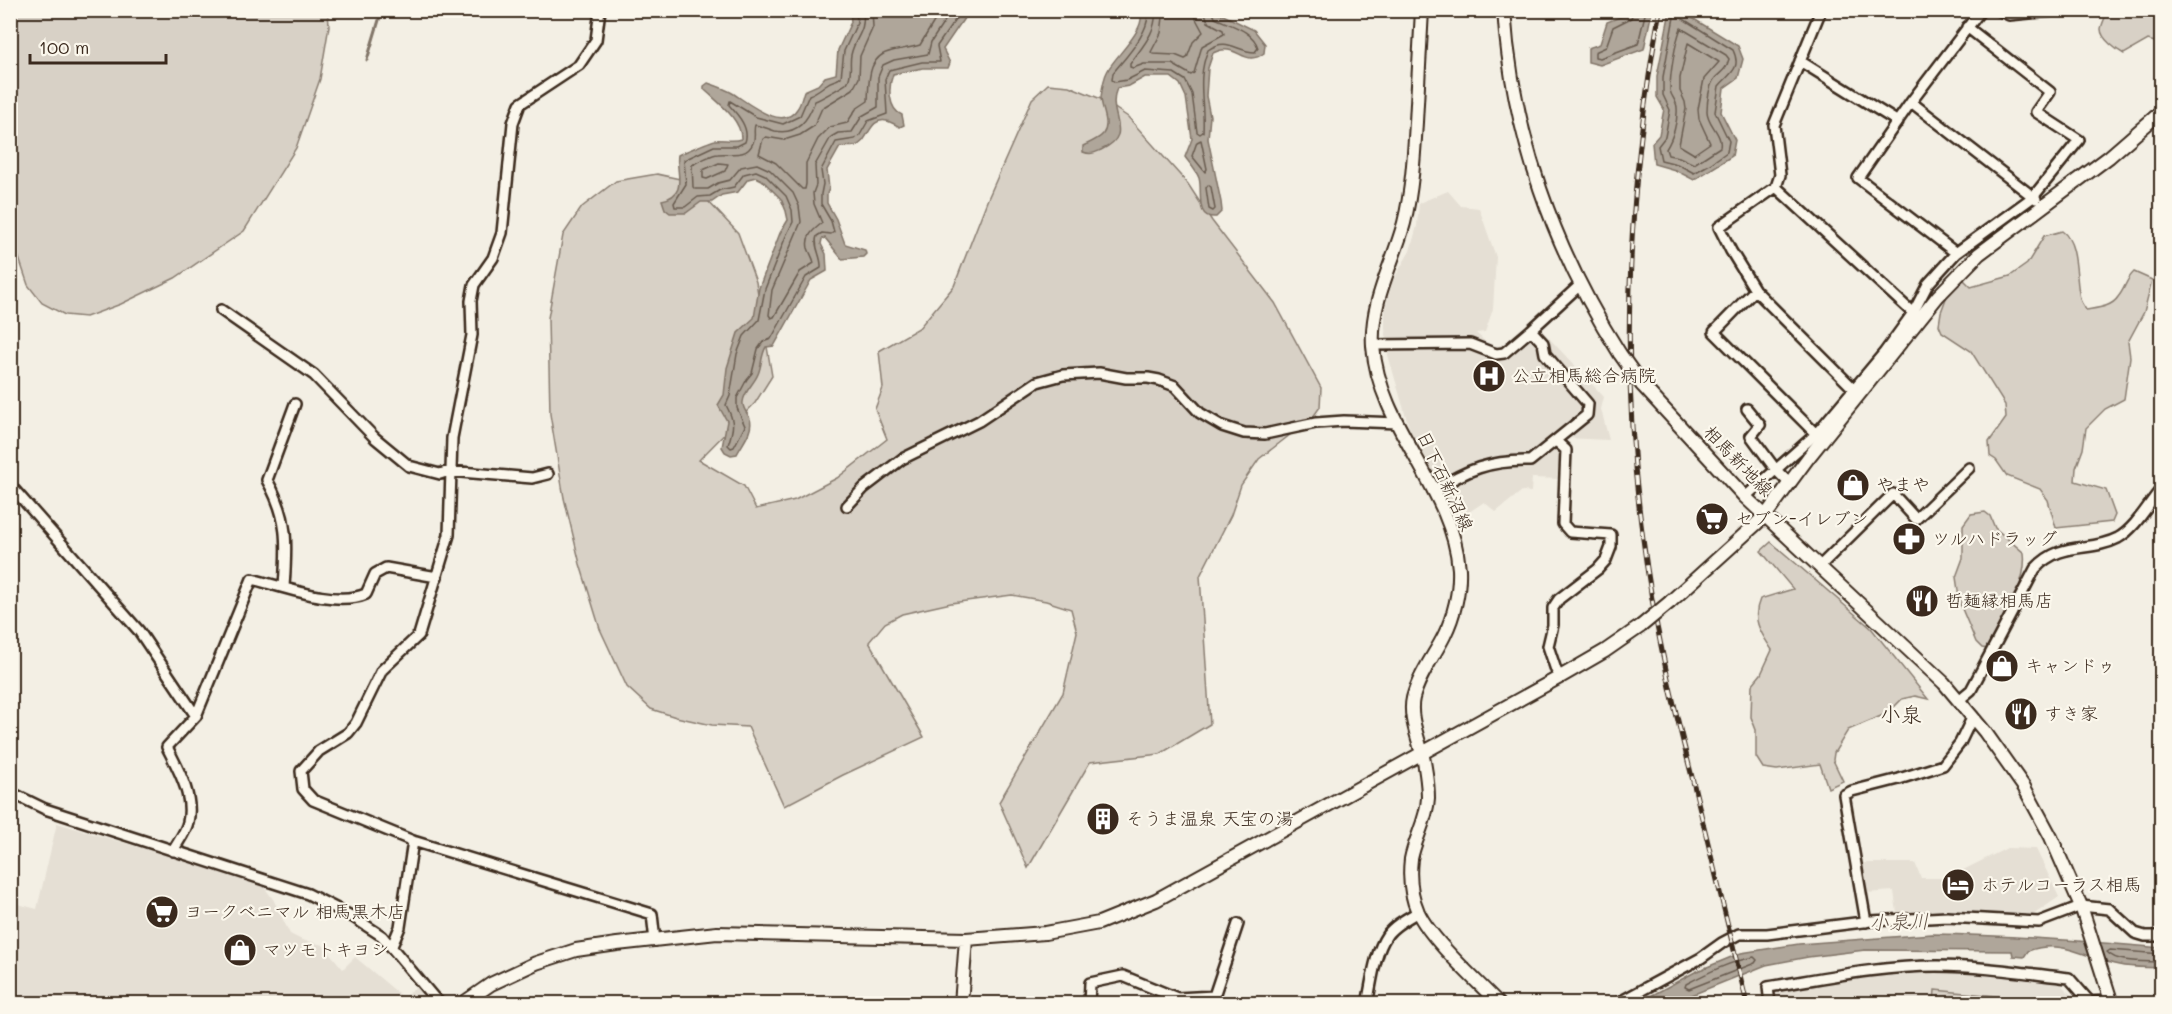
<svg xmlns="http://www.w3.org/2000/svg" width="2172" height="1014" font-family="Mali,'Klee One',sans-serif">
	<rect width="100%" height="100%" fill="#f3efe4"/>
	<filter id="ink" filterUnits="userSpaceOnUse"><feTurbulence type="fractalNoise" baseFrequency=".0167" numOctaves="2"/><feDisplacementMap in="SourceGraphic" scale="12" xChannelSelector="R" yChannelSelector="G"/><feConvolveMatrix kernelMatrix="1 2 1 2 8 2 1 2 1" color-interpolation-filters="sRGB"/></filter>
	<g filter="url(#ink)">
		<!-- built -->
		<path fill="#e5dfd4" d="M1448,191L1461,206L1479,208L1496,257L1493,309L1485,332L1476,333L1490,346L1497,347L1509,341L1532,320L1604,397L1601,409L1609,440L1565,438L1555,446L1562,452L1561,479L1532,478L1531,492L1522,491L1496,512L1484,502L1457,520L1443,492L1417,445L1409,427L1388,355L1385,328V308L1392,282L1410,251L1417,226L1419,203Z
			M57,823L261,883L273,899L290,934L302,940L323,945L343,969L355,957L404,998L417,986L434,1003H11L10,902L37,909Z
			M2007,848L2036,849L2059,897L2030,917L1921,910L1897,913L1894,891L1865,893L1859,863H1915L1921,878H1947Z
			M1930,972L2005,977L2059,983L2080,1003L1774,1004V991L1776,988L1867,977Z"/>
		<!-- green -->
		<path fill="#d8d1c6" stroke="#8a7e72" stroke-width="1.5" d="M2107,10L2161,11V27L2155,42L2148,40L2124,54C2117,50 2101,39 2101,29C2102,23 2106,17 2107,10Z
			M10,11H328L329,26L320,79L296,148L244,231L175,278L121,304L86,317L65,315L42,303L28,285L16,249L10,225Z
			M1048,84L1069,86L1101,99L1128,117L1188,184L1212,221L1275,303L1321,388L1320,407L1313,417L1259,459L1241,485L1231,515L1200,576L1210,724L1160,754L1090,762L1028,868L999,802L1063,693L1077,632L1071,609L1046,601L1012,595L951,603L902,614L885,623L869,642L924,737L843,775L784,806L748,727L712,725L676,717L651,709L627,687L600,629L580,564L564,498L550,414L548,318L563,235L582,207L616,181L657,174L689,181L738,233L756,282L772,376L755,403L699,460L744,486L756,509L795,500L837,478L887,439L875,409L883,388L879,351L919,328L954,286L987,201L1032,99Z
			M2062,231C2079,243 2075,279 2080,298C2080,302 2084,306 2086,310C2097,308 2112,307 2118,297C2125,289 2126,279 2134,272L2152,280L2144,312L2128,342L2130,357L2124,399L2105,409L2086,428L2083,449L2076,468L2075,481L2106,490L2115,515L2112,522L2056,528L2048,500L2040,489L2007,476L1996,460L1990,456L1989,442L2006,418L2005,405L1971,351L1942,332L1939,325L1941,312L1951,285L1962,278L1971,287L2010,276L2027,264L2044,236Z
			M1985,512L1990,516L1995,528L2024,553C2028,584 2002,621 1988,649L1982,648L1976,642L1960,604L1956,577L1963,558V525L1971,514Z
			M1771,542L1871,628L1928,699L1915,696L1902,699L1888,713L1848,730L1834,753L1833,760L1843,781L1828,788L1820,764L1777,770L1763,768L1756,757V730L1751,717L1752,685L1761,674L1772,650C1761,633 1751,620 1760,599L1793,589L1761,551Z
			M1935,990L2056,1002L2058,1003H1934Z"/>
		<!-- water -->
		<path fill="#afa69a" stroke="#817468" stroke-width="1.5" d="M850,11H969L943,49L950,63L948,68H923L893,74C888,87 888,109 902,115L904,125L900,127C896,125 891,122 887,121C868,117 870,142 855,146C850,147 845,146 840,147L827,170L829,189L827,194V203L836,219L845,244L865,250L866,254L863,257L842,259L825,238L822,239L821,244L826,254L827,271L811,280L774,346L766,347C761,355 762,365 758,374C754,384 744,391 743,402C742,409 748,413 750,419C754,430 742,444 737,454L731,455L725,452L722,447L727,421L718,405L724,395L727,368L738,333L754,318L759,288L780,233L788,220L786,211L781,199L762,180L756,177L748,179L738,192L722,195L712,202H701L686,213H670L665,209L662,200C689,195 675,172 678,155C682,153 713,140 715,140C724,139 732,142 741,139C742,119 716,101 704,89V86L708,83C717,86 726,89 734,94C748,103 783,132 797,109C801,104 802,97 804,91L818,85L825,77L836,74L838,50L851,22Z
			M1140,11H1215L1254,30L1265,44L1264,53C1246,67 1239,47 1222,50C1219,50 1216,52 1213,53L1208,68L1206,96L1210,116L1208,139L1221,202L1222,211L1216,217C1194,219 1203,191 1199,178C1196,170 1190,164 1185,157L1192,139L1186,97L1180,84L1171,77H1145L1129,86L1117,88C1105,116 1137,133 1101,150C1094,153 1091,155 1083,152V146C1089,143 1099,139 1103,134C1111,123 1101,109 1101,97C1102,89 1104,77 1108,70C1116,55 1148,28 1140,11Z
			M1629,11H1652L1644,49L1600,65L1588,62V48L1600,44L1607,22L1628,14Z
			M1670,11H1681L1738,46L1743,59L1738,78L1724,88L1721,112L1735,140L1732,156L1694,180L1675,170L1654,164L1652,143L1659,135L1664,109L1657,97V76Z
			M1932,934C2009,935 2085,941 2161,948V968C2148,967 2132,968 2119,965C2085,958 2063,938 2028,951L2024,957L2013,956L2012,951L1865,950L1808,957L1766,965L1672,1003L1636,1004L1695,972L1741,953L1799,944Z"/>
		<g fill="none" stroke-linecap="round" stroke-linejoin="round">
			<!-- shore -->
			<path stroke="#695c50" stroke-width="1.5" d="M856,10L857,23L844,51L841,77C837,81 832,80 827,84C821,88 817,92 809,95L800,116L783,124L756,117L730,101L729,105C738,115 750,128 745,142L737,146H714L684,160L686,184L674,203L675,207H685L698,197L710,196L720,190L734,187L744,174L756,171L765,175L786,196L792,210L793,222L786,236L765,289L759,320L744,336L737,354L730,396L726,405C735,422 734,427 728,445L731,448L734,447L745,426L737,408V398L747,379L752,373L758,349L763,342L771,339L806,277L821,268C822,256 813,247 817,236L822,233L831,234L834,232L831,221L821,204V194L823,184L821,170L836,142L855,139L860,135L868,121L887,114L885,79L889,70L922,62H940L937,46L962,10
				M863,10C866,34 855,36 851,55C849,64 853,74 847,83C845,85 819,100 815,101C808,120 798,135 775,131C768,129 762,126 755,125C753,131 756,137 753,143C746,159 730,152 718,154C713,154 697,162 692,165L693,187L695,189H708L718,183L730,180L741,167L757,164L770,170L793,193L799,206L801,222L772,290L769,315L771,318L774,317L800,272L814,263C813,257 810,254 808,248C805,235 815,229 822,223L814,204L813,193L816,185L815,165L831,137L838,133L852,132L862,116L878,107V77L883,65L894,60L928,54L931,42L952,10
				M872,10L873,27L860,56L859,78L853,89L822,108L814,126L800,135L784,140L766,137L763,139L759,154L776,163L802,189H805L806,184V163L818,139L830,127L847,123L856,109L868,101C869,81 867,56 892,51C901,49 910,48 920,45L941,10
				M1147,10C1153,29 1124,59 1113,73L1112,80L1115,82L1127,80L1145,71L1174,73L1185,80L1192,94L1197,132L1200,134L1203,132C1205,103 1196,79 1208,50C1228,36 1236,52 1255,52L1258,48C1254,31 1230,25 1215,18L1212,10
				M1155,10C1158,31 1141,48 1130,64V67L1133,68L1144,64H1172L1191,75L1194,73L1202,46L1224,34L1223,30L1208,22L1204,10
				M1164,10L1161,33L1151,52L1153,54L1175,55L1185,59L1187,58L1193,42L1203,32L1196,19L1195,10
				M1634,10L1631,18L1613,27L1606,47L1595,52V57L1600,58L1638,44L1646,10
				M1677,15L1733,50C1742,69 1730,73 1719,86L1715,112L1729,141L1727,152L1710,164L1694,173L1677,164L1661,160L1658,146L1665,137L1670,110L1663,95V77L1674,17Z
				M1681,28L1726,55L1729,59C1726,70 1722,71 1715,78C1709,85 1707,102 1707,111C1707,124 1723,134 1720,147L1694,164L1679,157L1668,155L1666,149C1673,138 1678,121 1677,108C1677,101 1671,97 1670,90C1670,74 1675,43 1681,28Z
				M1688,43L1719,62L1704,79L1698,109L1699,119L1710,143L1694,154L1679,145L1686,109L1685,102L1680,91V78Z
				M1201,140L1207,169L1205,172L1192,156L1197,142Z
				M719,163L728,164L725,171L707,179L703,178V170Z
				M1208,185L1211,187L1215,209L1213,211L1209,209L1206,188Z
				M2162,954L2110,950L2107,952C2118,964 2145,961 2162,962
				M1754,957L1757,960L1755,963L1689,989L1685,987L1686,984C1707,973 1731,961 1754,957Z"/>
			<!-- stream -->
			<path stroke="#817468" stroke-width="3" d="M367,60L382,10"/>
			<defs>
				<path id="street" d="M600,10L596,40L579,65L520,104L513,123L502,233L493,258L474,285L471,301L472,335L452,438L449,535L419,635L382,670L356,723L348,733L319,751L301,771L303,789L313,800L413,841L652,914L655,941
					M1821,10L1774,125L1780,175L1776,187L1719,227L1731,251L1755,290L1854,389
					M1998,10L2009,15L2064,10
					M1800,61L1898,122
					M1911,102L2036,199
					M1776,187L1913,313
					M1956,253L1858,178L1911,102L1981,10
					M1755,290L1714,332L1816,434
					M221,310L314,375L375,438L409,466L440,474L449,471L532,478L548,474
					M1373,345L1470,344L1496,354L1504,353L1531,330
					M1747,409L1760,425L1751,436L1776,470L1790,484
					M1556,441L1566,450L1563,524L1570,532L1611,535V547L1606,560L1598,569L1559,599L1553,608V625L1548,646L1556,670L1560,677
					M10,485L139,631L196,716
					M1433,491C1466,470 1490,460 1530,461L1587,415L1588,404L1545,354L1543,343L1531,330L1580,285
					M1745,497L1816,434L1884,353L1913,313L1928,284L1956,253L2033,197L2079,140L2036,112L2050,92L1967,27
					M847,506L864,488L902,459L979,421L1037,382L1063,375L1099,373L1126,378H1148L1159,380L1175,386L1200,413L1222,426L1244,433L1265,434L1316,423L1344,421L1398,423
					M1820,566L1893,494L1916,519L1969,468
					M284,587C287,544 289,518 267,480L295,404
					M1959,700L1971,690L2035,569C2061,540 2089,553 2118,538C2136,528 2149,503 2162,488
					M10,792L45,809L308,894L353,917L382,936L435,999L441,1004
					M173,851C177,843 186,832 188,822C194,796 178,769 167,747L196,716L252,579C284,587 336,607 366,594L375,574L386,568L437,577
					M1866,922L1844,795L1852,791L1899,779L1943,765L1960,743L1973,716
					M392,946L400,927L413,841
					M1089,1004L1090,983L1123,976L1177,998L1214,996L1238,924
					M1367,1004C1372,982 1374,954 1387,935C1394,925 1408,918 1418,912
					M1616,1004L1701,958L1722,943L1739,934H1767L1871,921L1947,917L2039,922L2081,906L2109,909L2135,933L2145,936H2162
					M1770,1004L1768,987C1824,978 1880,966 1937,966C1981,966 2025,973 2069,978L2090,1002L2111,1001"/>
				<path id="secondary" d="M1422,10C1420,48 1418,85 1416,122C1414,156 1412,191 1404,223C1393,264 1370,302 1373,346C1379,428 1453,488 1459,569C1460,591 1454,616 1444,636C1434,656 1419,675 1413,698C1409,715 1417,734 1421,750C1425,762 1428,785 1428,798C1427,820 1415,838 1411,859C1409,876 1411,896 1418,912C1431,940 1476,980 1499,1004
					M1504,10C1512,133 1554,250 1620,354
					M1642,385L1745,497L1944,683L1985,732L2024,787L2051,837L2081,906L2112,1004
					M1670,602L1766,515L1808,458L1938,296L1979,254L2109,157L2162,111
					M462,1004L491,984L536,963L576,950L617,944L717,933L966,939L1045,933L1099,923L1156,900L1560,677L1605,651L1641,626
					M961,1004L966,939"/>
			</defs>
			<!-- street casing -->
			<use href="#street" stroke="#3b2a1e" stroke-width="14"/>
			<!-- secondary casing -->
			<use href="#secondary" stroke="#3b2a1e" stroke-width="16"/>
			<!-- street -->
			<use href="#street" stroke="#fbf7ec" stroke-width="9"/>
			<!-- secondary -->
			<use href="#secondary" stroke="#fbf7ec" stroke-width="12"/>
			<defs>
				<path id="rail" d="M1660,10C1628,184 1619,364 1643,539C1653,620 1672,699 1692,777C1710,853 1729,928 1747,1004"/>
			</defs>
			<!-- rail casing -->
			<use href="#rail" stroke="#3b2a1e" stroke-width="5"/>
			<!-- rail -->
			<use href="#rail" stroke="#fbf7ec" stroke-width="3" stroke-dasharray="9" stroke-linecap="butt"/>
			<defs>
				<path id="secondary-bridge" d="M1620,354L1642,385
					M1641,626L1670,602"/>
			</defs>
			<!-- secondary-bridge casing -->
			<use href="#secondary-bridge" stroke="#3b2a1e" stroke-width="16" stroke-linecap="butt"/>
			<!-- secondary-bridge -->
			<use href="#secondary-bridge" stroke="#fbf7ec" stroke-width="12"/>
		</g>
	</g>
	<!-- icons -->
	<defs>
		<symbol id="hospital-disc" viewBox="-11 -11 22 22"><circle r="9.5" fill="#3b2a1e" stroke="#fbf7ec"/><path d="M-5-5h3v3.5h4V-5h3V5h-3V1.5h-4V5h-3Z" fill="#fff"/></symbol>
		<symbol id="shop-disc" viewBox="-11 -11 22 22"><circle r="9.5" fill="#3b2a1e" stroke="#fbf7ec"/><path d="M-5-2.5h2.3a2.7 3.5 0 0 1 5.4 0H5L5.5 6h-11ZM-1.5-2.5h3a1.5 2.3 0 0 0-3 0Z" fill="#fff"/></symbol>
		<symbol id="supermarket-disc" viewBox="-11 -11 22 22"><circle r="9.5" fill="#3b2a1e" stroke="#fbf7ec"/><path d="M-6-5.5h2.5l.6 2H6L4.5 2H-2.5L-4.4-4H-6ZM-1.5 3.2a1.3 1.3 0 1 0 .1 0ZM3 3.2a1.3 1.3 0 1 0 .1 0Z" fill="#fff"/></symbol>
		<symbol id="pharmacy-disc" viewBox="-11 -11 22 22"><circle r="9.5" fill="#3b2a1e" stroke="#fbf7ec"/><path d="M-2-6h4v4h4v4h-4v4h-4v-4h-4v-4h4Z" fill="#fff"/></symbol>
		<symbol id="restaurant-disc" viewBox="-11 -11 22 22"><circle r="9.5" fill="#3b2a1e" stroke="#fbf7ec"/><path d="M-5-6h1v4h1v-4h1v4h1v-4h1v5L-1.5 .5V6h-2V.5L-5-1ZM5-6V6H3V1.5H1.5Q1.5-4 5-6Z" fill="#fff"/></symbol>
		<symbol id="building-disc" viewBox="-11 -11 22 22"><circle r="9.5" fill="#3b2a1e" stroke="#fbf7ec"/><path d="M-4-6H4V6H1V3H-1V6H-4ZM-2.5-4.3h1.7v1.8h-1.7ZM.8-4.3h1.7v1.8H.8ZM-2.5-1h1.7V.8h-1.7ZM.8-1h1.7V.8H.8Z" fill="#fff"/></symbol>
		<symbol id="hotel-disc" viewBox="-11 -11 22 22"><circle r="9.5" fill="#3b2a1e" stroke="#fbf7ec"/><path d="M-6-4.5h1.5V1H6V5H4.5V3h-9V5H-6ZM-4 0a1.8 1.8 0 1 1 3.6 0ZM.5 0V-2.5h3Q6-2.5 6 0Z" fill="#fff"/></symbol>
	</defs>
	<g fill-rule="evenodd">
		<use href="#hospital-disc" x="1470" y="357" width="38" height="38"/>
		<use href="#shop-disc" x="1834" y="466" width="38" height="38"/>
		<use href="#supermarket-disc" x="1693" y="500" width="38" height="38"/>
		<use href="#pharmacy-disc" x="1890" y="520" width="38" height="38"/>
		<use href="#restaurant-disc" x="1903" y="582" width="38" height="38"/>
		<use href="#shop-disc" x="1983" y="647" width="38" height="38"/>
		<use href="#restaurant-disc" x="2002" y="695" width="38" height="38"/>
		<use href="#building-disc" x="1084" y="800" width="38" height="38"/>
		<use href="#hotel-disc" x="1939" y="866" width="38" height="38"/>
		<use href="#supermarket-disc" x="143" y="893" width="38" height="38"/>
		<use href="#shop-disc" x="221" y="931" width="38" height="38"/>
	</g>
	<g text-anchor="middle" stroke-width="4.5" stroke-linejoin="round" paint-order="stroke">
		<!-- poi labels -->
		<g font-size="18" fill="#3b2a1e" stroke="#fbf7ec" text-anchor="start">
			<text x="1512" y="382">公立相馬総合病院</text>
			<text x="1876" y="491">やまや</text>
			<text x="1735" y="525">セブン-イレブン</text>
			<text x="1932" y="545">ツルハドラッグ</text>
			<text x="1945" y="607">哲麺縁相馬店</text>
			<text x="2025" y="672">キャンドゥ</text>
			<text x="2044" y="720">すき家</text>
			<text x="1126" y="825">そうま温泉 天宝の湯</text>
			<text x="1981" y="891">ホテルコーラス相馬</text>
			<text x="185" y="918">ヨークベニマル 相馬黒木店</text>
			<text x="263" y="956">マツモトキヨシ</text>
		</g>
		<!-- street labels -->
		<g font-size="18" fill="#3b2a1e" stroke="#fbf7ec">
			<text transform="translate(1738 461) rotate(46)" y="6">相馬新地線</text>
			<text transform="translate(1445 481) rotate(65)" y="6">日下石新沼線</text>
		</g>
		<!-- water labels -->
		<g font-size="20" font-style="italic" fill="#645549" stroke="#fbf7ec">
			<text transform="translate(1899 922) rotate(-2)" y="7">小泉川</text>
		</g>
		<!-- quarter labels -->
		<g font-size="21" fill="#3b2a1e" stroke="#fbf7ec">
			<text x="1901" y="722">小泉</text>
		</g>
	</g>
	<!-- margin -->
	<rect width="2172" height="1014" fill="none" stroke="#fbf7ec" stroke-width="36"/>
	<rect x="18" y="18" width="2136" height="978" fill="none" stroke="#3b2a1e" stroke-width="2" filter="url(#ink)"/>
	<!-- scale -->
	<path d="M30 54v9h136v-9" fill="none" stroke="#3b2a1e" stroke-width="3"/>
	<text x="39" y="54" font-size="18" fill="#3b2a1e" stroke="#fbf7ec" stroke-width="4.5" paint-order="stroke">100 m</text>
</svg>
